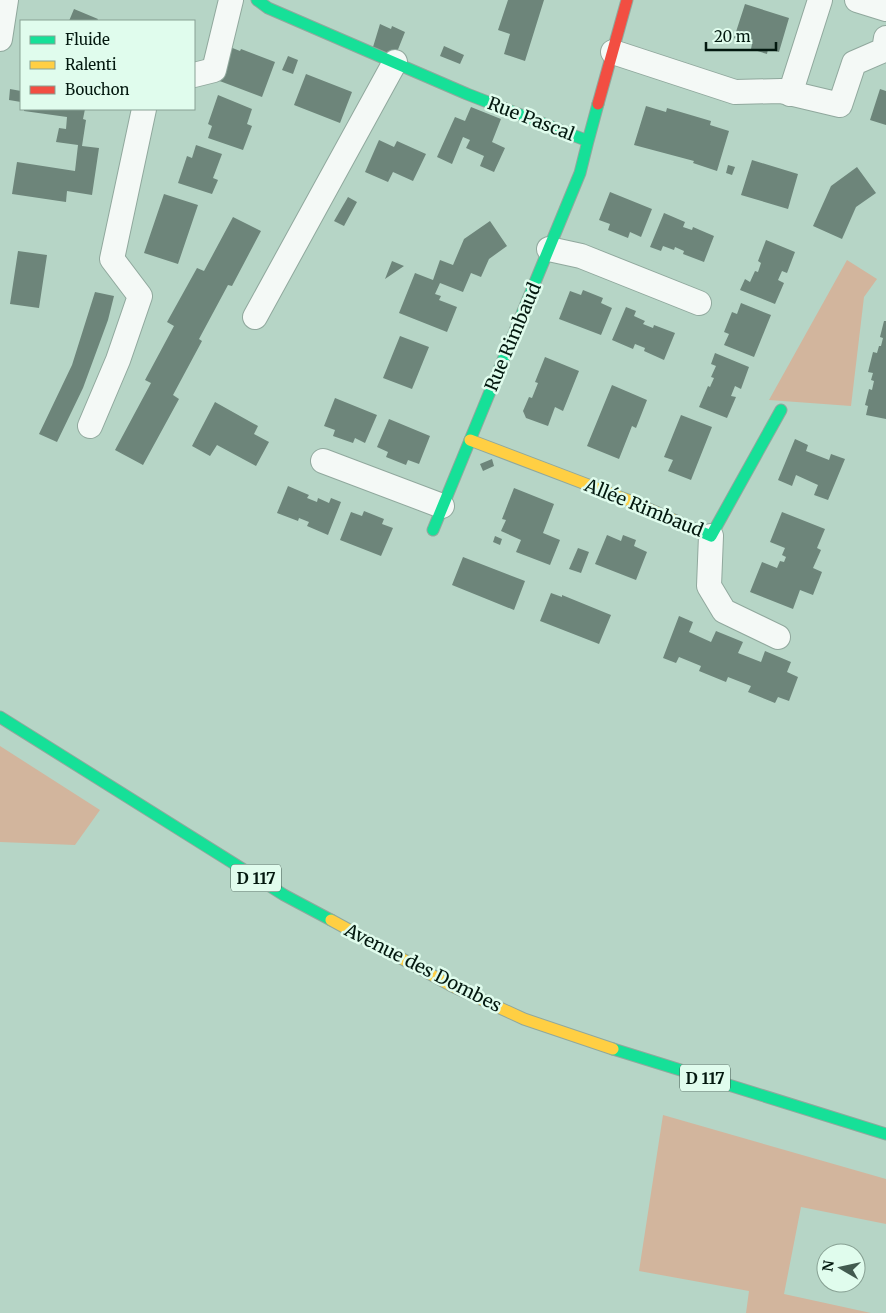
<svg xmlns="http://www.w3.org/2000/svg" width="886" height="1313" font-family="Merriweather,serif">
	<rect width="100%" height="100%" fill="#b6d5c6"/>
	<!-- green -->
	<path fill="#d2b59d" d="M847,260L877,279L864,297L851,406L769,400Z
		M0,746L100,810L75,845L0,842Z
		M663,1115L886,1179V1224L801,1207L784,1294L871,1313H746L749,1291L639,1271Z"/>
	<!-- building -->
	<path fill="#6d857a" d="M508,0H544L525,61L504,54L510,34L498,30Z
		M745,4L789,18L779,52L768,49L767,54L751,49L752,44L734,38Z
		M74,9L98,19L97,21H69Z
		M380,24L391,29L392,26L405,32L395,57L373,47Z
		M444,46L464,55L460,64L440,56Z
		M230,47L240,51L241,49L275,62L262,97L217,80Z
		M288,56L298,60L293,74L282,70Z
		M306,74L352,92L340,123L294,105Z
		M10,89L21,91V102L9,100Z
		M880,89L886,91V125L870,120Z
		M218,95L252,109L247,124L252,126L243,150L208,138L212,126L208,124Z
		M646,106L666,112L667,108L711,121L710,125L729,131L717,171L693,163L694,161L634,145Z
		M471,107L501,119L492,142L505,148L494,172L480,166L484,156L466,148L470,140L463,137L452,164L437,157L455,117L465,121Z
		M24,109H85L83,119L86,120L82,146L99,148L92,195L67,191L66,202L12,194L17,162L75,171L78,145L56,142L59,128L66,129L67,117L24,111Z
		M379,140L394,147L397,141L426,154L413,181L393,172L388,182L365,172Z
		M196,145L222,154L213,178L218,180L212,194L178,183L187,156L192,158Z
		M752,160L798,174L788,209L741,195Z
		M728,165L735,167L732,175L726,173Z
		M857,167L876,193L856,207L842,239L813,226L831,186Z
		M610,192L652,209L641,237L630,232L628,238L608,230L610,224L599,220Z
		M164,194L198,205L178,264L144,253Z
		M348,197L357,202L344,226L334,221Z
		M664,213L685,222L683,227L692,230L693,227L714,236L704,262L683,254L684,251L675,247L674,250L663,246L661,251L650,247Z
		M233,217L261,231L232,286L228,285L199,339L202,341L173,395L179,399L143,465L115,450L151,383L145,380L174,326L167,322L197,268L204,271Z
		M490,221L507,246L489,259L481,277L471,273L463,292L440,283L435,294L441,296L439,300L457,307L447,332L399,313L415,273L433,280L440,260L453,265L464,239Z
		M766,240L795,252L787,273L782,271L778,280L784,283L775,304L740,290L745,279L750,282L755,271L758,272L761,263L758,261Z
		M18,251L47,255L39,308L10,304Z
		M392,261L404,266L385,279Z
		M583,290L603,298L601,303L612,308L601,335L559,319L570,291L581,295Z
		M95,292L114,296L108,320L83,388L57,442L39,434L72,365Z
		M741,303L771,315L754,357L724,345L729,334L724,332L732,312L737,314Z
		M626,307L636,311L634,316L645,321L643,324L653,328L654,325L675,333L664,360L644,351L645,348L635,344L633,349L612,340Z
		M884,321H886V419L866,415L868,406L865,405L869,389L872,390L874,381L871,380L873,373L868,372L873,352L877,353L879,346H881L883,338L880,337Z
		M400,336L429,347L412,389L383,378Z
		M715,353L749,367L741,389L735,386L731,396L736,397L727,418L699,407L708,386L710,387L714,378L711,377L716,366L711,364Z
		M545,357L579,371L563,411L555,407L548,426L526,418L523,411L529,397L532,398L538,383L535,382Z
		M612,385L647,400L636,428L632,426L619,459L587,446Z
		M335,398L377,415L365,443L355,438L353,443L333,436L335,430L324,426Z
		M215,402L258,426L254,434L269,442L256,466L217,445L210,456L192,446Z
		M681,415L712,427L691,480L668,471L673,460L664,457Z
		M389,419L430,436L419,464L408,460L406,465L386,457L388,452L377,447Z
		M795,439L808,445L806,451L829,460L831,454L845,459L828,500L814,495L818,485L796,475L792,486L778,480Z
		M492,459L494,466L483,471L480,464Z
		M288,486L309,495L307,498L317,502L318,498L329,503L331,498L341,502L328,535L307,526L309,522L299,518L298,521L277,513Z
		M514,488L554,504L543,533L560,540L550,565L516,552L521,540L501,531L506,520L502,519Z
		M364,511L384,519L382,524L393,528L381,556L340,540L351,512L362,516Z
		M782,512L825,529L817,548L821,550L813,568L822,572L813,595L800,590L793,609L750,592L762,562L777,568L780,561L784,562L786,557L782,555L785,548L770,542Z
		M607,535L621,541L623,535L636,540L634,546L647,552L636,580L595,564Z
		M495,536L502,539L500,545L493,542Z
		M578,548L589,552L581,573L569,569Z
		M463,557L525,581L514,610L452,585Z
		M551,593L562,597V595L611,615L599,644L540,621Z
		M679,616L693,622L689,632L711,642L716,631L743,642L738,653L761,662L765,651L791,662L787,672L798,677L789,701L778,697L775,703L748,692L751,686L728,677L726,682L699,671L701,666L679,657L676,663L663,658Z"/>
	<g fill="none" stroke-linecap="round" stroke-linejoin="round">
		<defs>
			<path id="street" d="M857,0L886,9
				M0,39L6,0
				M613,52L735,92L781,91L840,105L854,63L884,50L886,38
				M194,75L214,70L231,0
				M790,94L820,0
				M549,249L581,256L699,303
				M255,317L395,62
				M90,426L118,360L140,296L112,259L144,109
				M323,461L442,506
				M711,536L709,586L724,611L778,637"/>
			<path id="fast" d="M257,0L268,8L467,94L588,141L598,104
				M676,521L711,536L781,410
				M433,530L580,173L588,141
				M0,717L284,895L331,920
				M613,1049L886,1134"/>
			<path id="slow" d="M470,440L633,502L676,521
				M331,920L452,986L524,1019L613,1049"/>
			<path id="jam" d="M598,104L627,0"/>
		</defs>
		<!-- street casing -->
		<use href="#street" stroke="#90a89d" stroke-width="26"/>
		<!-- fast casing -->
		<use href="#fast" stroke="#90a89d" stroke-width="13"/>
		<!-- slow casing -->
		<use href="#slow" stroke="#90a89d" stroke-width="13"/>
		<!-- jam casing -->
		<use href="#jam" stroke="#90a89d" stroke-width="13"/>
		<!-- street -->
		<use href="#street" stroke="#f4f9f6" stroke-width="24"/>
		<!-- fast -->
		<use href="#fast" stroke="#16e098" stroke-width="11"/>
		<!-- slow -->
		<use href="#slow" stroke="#ffcf43" stroke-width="11"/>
		<!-- jam -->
		<use href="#jam" stroke="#f24e42" stroke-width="11"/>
	</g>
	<g text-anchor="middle" stroke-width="5" stroke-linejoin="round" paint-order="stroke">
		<!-- shield labels -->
		<g fill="#e0fced" stroke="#455c52" stroke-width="1">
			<rect x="231" y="864.5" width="50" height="27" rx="4"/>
			<rect x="680" y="1064.5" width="50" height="27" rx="4"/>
		</g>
		<g font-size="16" font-weight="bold" fill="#03180f">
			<text x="256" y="884">D 117</text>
			<text x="705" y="1084">D 117</text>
		</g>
		<!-- street labels -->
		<g font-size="18" fill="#03180f" stroke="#e0fced">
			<text transform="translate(531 119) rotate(21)" y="6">Rue Pascal</text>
			<text transform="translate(513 337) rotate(-67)" y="6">Rue Rimbaud</text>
			<text transform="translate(644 508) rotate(22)" y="6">Allée Rimbaud</text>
			<text transform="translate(423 968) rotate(27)" y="6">Avenue des Dombes</text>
		</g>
	</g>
	<!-- legend -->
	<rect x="20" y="20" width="175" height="90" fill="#e0fced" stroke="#88a194"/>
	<rect x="30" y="36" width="25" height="8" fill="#16e098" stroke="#88a194"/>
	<text x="65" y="45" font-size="15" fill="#03180f">Fluide</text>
	<rect x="30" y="61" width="25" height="8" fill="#ffcf43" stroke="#88a194"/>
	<text x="65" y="70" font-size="15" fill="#03180f">Ralenti</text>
	<rect x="30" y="86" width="25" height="8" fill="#f24e42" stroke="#88a194"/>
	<text x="65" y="95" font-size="15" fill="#03180f">Bouchon</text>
	<!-- north arrow -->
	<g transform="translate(841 1268) rotate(279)"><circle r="24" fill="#e0fced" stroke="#88a194"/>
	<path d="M0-4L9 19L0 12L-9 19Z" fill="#425a4f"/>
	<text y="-8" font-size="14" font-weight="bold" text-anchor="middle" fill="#03180f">N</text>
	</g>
	<!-- scale -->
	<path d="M706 42v8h70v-8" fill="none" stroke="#03180f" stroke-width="2.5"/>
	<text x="714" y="42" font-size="15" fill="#03180f" stroke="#e0fced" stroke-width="4" paint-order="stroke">20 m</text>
</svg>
